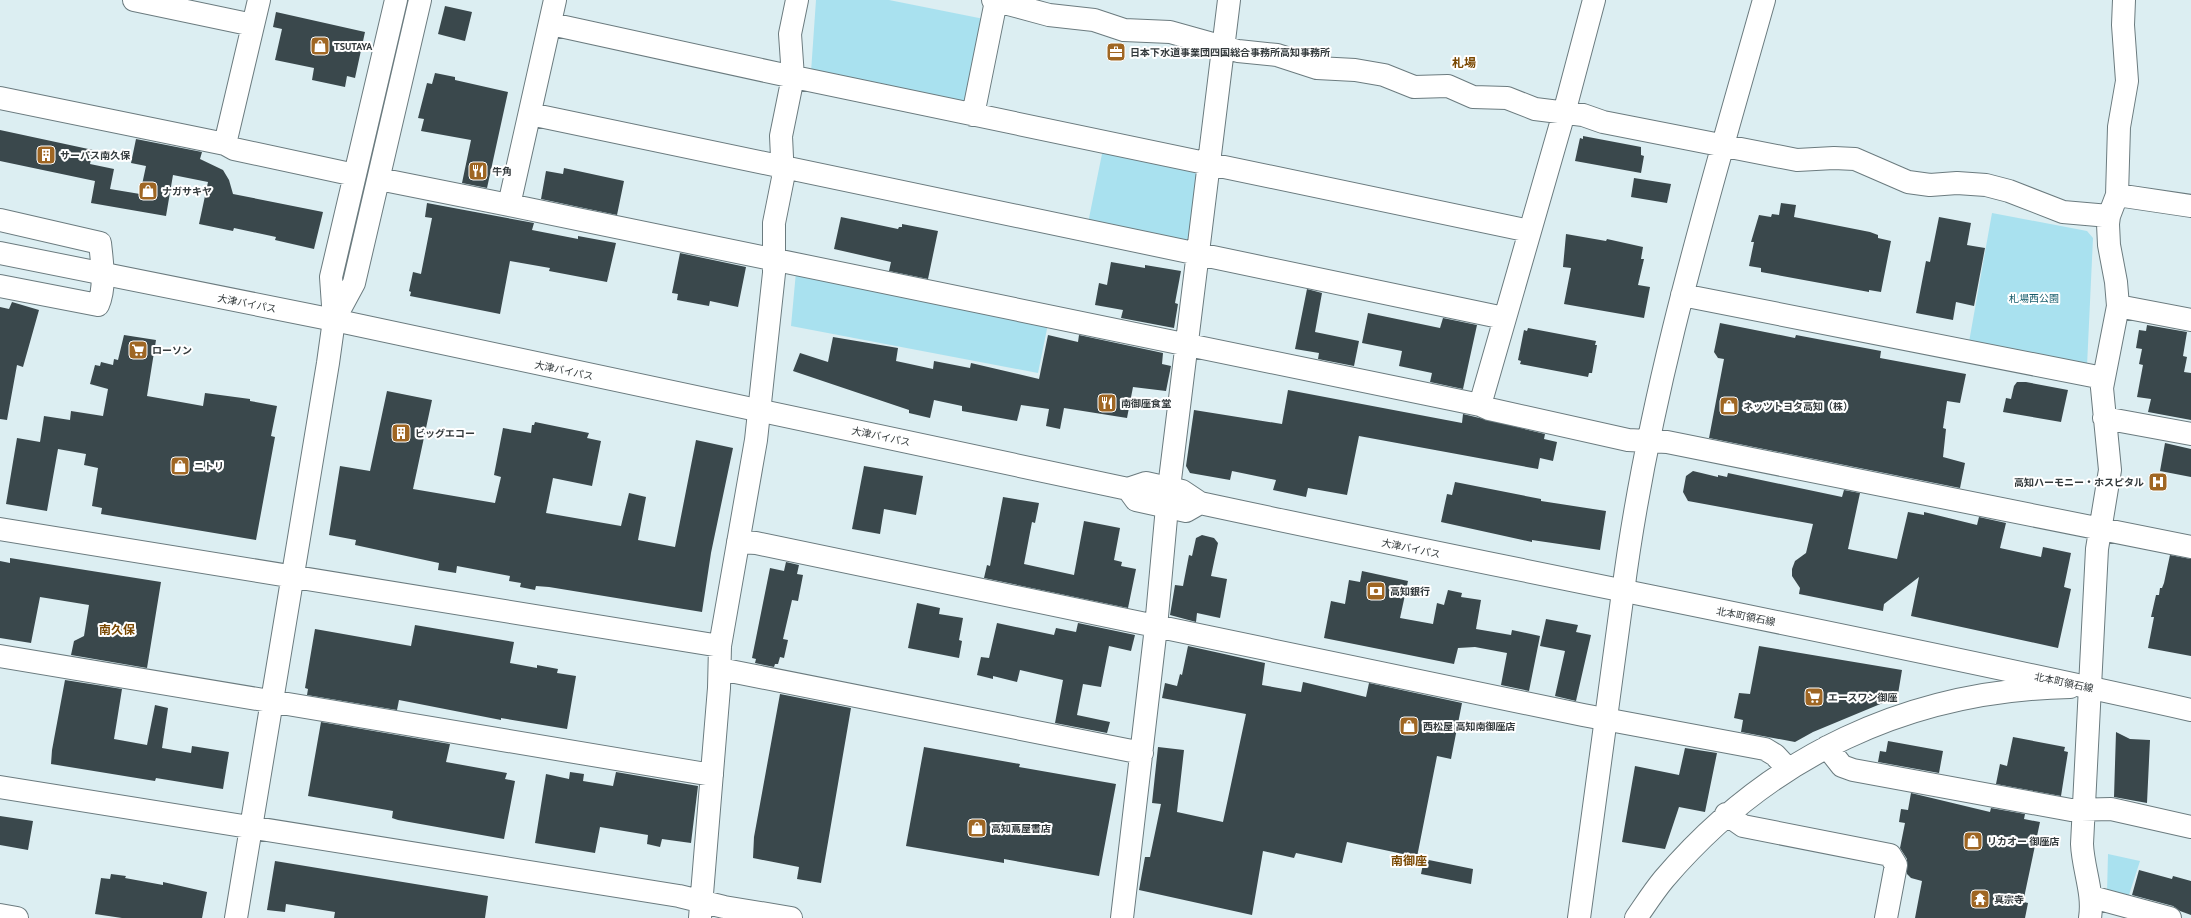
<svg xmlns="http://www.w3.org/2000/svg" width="2191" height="918" font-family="'PT Sans','Noto Sans JP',sans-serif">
	<rect width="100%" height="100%" fill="#dceef2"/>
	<!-- green -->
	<path fill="#a9e1ef" d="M816,0H889L984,19L969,99L962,103L811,72Z
		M1103,149L1192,168L1197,175L1189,238L1182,242L1088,223Z
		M1992,213L2087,231L2093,238L2087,366L1969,342Z
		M796,272L1048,324L1038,373L791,326Z
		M2108,854L2140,861L2128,898L2107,893Z"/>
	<!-- building -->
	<path fill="#3a484c" d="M445,6L472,12L465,41L438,34Z
		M276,12L365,32L355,78L347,76L345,87L312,80L314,68L275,60L282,29L273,27Z
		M435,73L455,77V80L508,92L487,188L462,183L471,140L421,131L424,119L418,118L427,83L432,84Z
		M0,130L93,150L90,164L114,169L110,189L140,194L146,166L131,163L136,139L202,152L200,159L223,170L229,180L233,194L323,212L314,249L275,240L276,237L234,228L233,231L199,224L208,182L173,175L166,216L91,203L95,181L0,161Z
		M1583,136L1641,147V155L1644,156L1641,173L1575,161L1580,138L1583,139Z
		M564,168L624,181L617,215L541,199L546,171L563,174Z
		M1634,178L1671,184L1667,203L1631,197Z
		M427,203L534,223L532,230L578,239V236L616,243L607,282L549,271L550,268L510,261L500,314L410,296L411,292L409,291L413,272L421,274L432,218L425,217Z
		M1781,203L1796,205L1794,217L1870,232L1878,235V238L1891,241L1881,292L1869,290V292L1761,272V268L1749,266L1754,242H1751L1759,215L1771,217L1772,214L1779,215Z
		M841,217L898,229L899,227H902V224L938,231L928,279L889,271L891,262L834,249Z
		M1939,217L1971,223L1967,245L1985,248L1974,306L1956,302L1953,320L1916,313L1926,261L1930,262Z
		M1566,234L1606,241L1607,239L1643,247L1641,259H1644L1638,285L1650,287L1644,318L1564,304L1571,268L1563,267Z
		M680,253L746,267L738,307L710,301L709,306L677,300L678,294L672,293Z
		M1111,262L1145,268V265L1181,271L1175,303L1178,304L1174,328L1121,318L1123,310L1095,305L1099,283L1107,285Z
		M1307,289L1322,293L1315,332L1359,341L1354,366L1318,359L1319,353L1295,349Z
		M12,302L39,310L23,367L17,365L7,420L0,419V307L9,309Z
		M1368,313L1440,328L1443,318L1477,325L1463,389L1430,382L1432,373L1399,366L1402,351L1362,343Z
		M1720,323L1795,338L1796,335L1881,351L1880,358L1966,374L1960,403L1947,401L1943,428L1946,429L1943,457L1965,463L1960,488L1709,438L1724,359L1718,358L1714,352Z
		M2147,325L2187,332L2183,356L2187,357L2184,372L2191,373V420L2148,412L2151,399L2137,397L2143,365L2139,364L2142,349L2136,348L2139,330L2146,331Z
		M1528,328L1596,341L1595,345H1597L1592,373H1589L1588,377L1520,364L1521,361L1518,360L1524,330L1527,331Z
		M124,335L156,340L147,396L203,406L205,393L250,399V401L277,406L271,436L275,437L256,540L101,514L102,508L92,506L98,468L84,465L86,454L58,449L47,511L6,504L17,438L40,442L44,416L70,420L71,411L103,416L108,389L90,384L95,365L100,366L101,362L113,365L114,359L118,360Z
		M1048,335L1078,342L1079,335L1163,353L1162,364L1171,366L1166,391L1133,387L1127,418L1064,408L1060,429L1046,426L1049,409L1021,405L1017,421L962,411V406L934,400L930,418L909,413V410L793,371L800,353L828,362L833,337L898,348L896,361L933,369L934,361L970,368L971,363L1039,379Z
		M2017,382H2026L2068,390L2061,422L2003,412L2006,398L2011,399L2014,386Z
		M1288,390L1462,423L1463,414L1545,434L1544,439L1557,442L1553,461L1540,458L1538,469L1359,436L1347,495L1308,488L1306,497L1273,490L1276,480L1232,471L1230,480L1190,473L1186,466L1194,410L1282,424Z
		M387,391L432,400L413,489L495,503L501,477L494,475L503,428L531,433L532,425H534L535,422L589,433L587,438L601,441L592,486L553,478L546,513L621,526L629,493L646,497L638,540L675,547L696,440L733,448L711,553L702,612L549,587L536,586L535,590L520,587L521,583L509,581L510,576L457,566L456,573L438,570L439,563L355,545L356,540L329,535L340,466L370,471Z
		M2165,443L2191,449V477L2160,471Z
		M864,466L923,476L916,515L884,509L880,534L852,529Z
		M1693,471L1718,477V475L1727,477L1728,473L1842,497L1844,490L1860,493L1848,549L1897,559L1908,512L1924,515V512L1977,525L1979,517L2006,523L2000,548L2041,557L2043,547L2071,553L2064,587L2071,589L2058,648L1911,616L1919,577L1884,604L1883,611L1799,594L1800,588L1792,576V569L1795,561L1806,553L1813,524L1688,501L1683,492L1686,476Z
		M1455,482L1541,499V501L1606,511L1600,550L1532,540V542L1441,522L1447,494L1452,495Z
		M1003,497L1039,503L1035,523L1032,522L1024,564L1074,575L1084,521L1120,528L1114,560L1122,562L1121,566L1136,569L1128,608L984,578L987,565L990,566Z
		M1202,535L1214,538L1218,543L1211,576L1227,579L1220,618L1197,613L1196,622L1170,615L1175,585L1183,586L1189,555L1192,556L1196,538Z
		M2170,555L2191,559V656L2148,648L2154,617H2151L2156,595H2159L2160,588H2162L2164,583Z
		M10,558L161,582L147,668L71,655L74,641L84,636L89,605L40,597L31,643L0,638V561L10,563Z
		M786,562L799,565L797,574L803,575L798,601L792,600L783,639L788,640L784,658L780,657L778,664H775L774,667L755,663L756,659L752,658L770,568L784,571Z
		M1362,571L1408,581L1400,618L1433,624L1437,603L1444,605L1448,590L1462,593L1461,597L1481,600L1476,629L1511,635L1512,630L1540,636L1529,691L1501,685L1507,653L1475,647L1458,648L1454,664L1324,638L1331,601L1345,604L1349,580L1360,582Z
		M917,603L940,608L939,614L963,618L959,640L962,641L959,658L908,648Z
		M1546,619L1578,625L1576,632L1591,635L1576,701L1555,696L1565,651L1540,646Z
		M997,623L1054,635L1056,628L1076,632L1078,623L1135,635L1131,651L1109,646L1101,687L1083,684L1077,715L1110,722L1107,733L1055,723L1063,680L1020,670L1017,682L993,676V679L977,675L981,657L989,658Z
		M415,625L514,642L510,663L537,668V665L558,669L557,673L576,676L567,729L501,718V720L399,700L397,710L307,695L308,689L305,688L315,629L411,646Z
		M1188,646L1265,663L1262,685L1301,692L1303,682L1366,697L1369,683L1462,703L1451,759L1437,756L1417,857L1347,842L1342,863L1296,853L1294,858L1263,851L1252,915L1139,890L1145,857H1150L1161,804L1152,803L1158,747L1184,750L1177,812L1223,822L1246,714L1162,698L1165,683L1177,686L1180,674L1182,675Z
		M1759,646L1902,670L1898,694L1891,693L1890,700L1813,732L1795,742L1741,732L1743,720L1734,718L1739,693L1750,694Z
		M65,680L122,689L114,739L147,745L155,705L168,708L162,748L191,753L192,746L229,752L223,789L156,778L155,781L51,764L52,750Z
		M780,694L851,708L821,883L797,879L799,867L753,858L754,837Z
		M321,722L450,744L446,762L507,773L505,779L515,781L504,839L398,820L392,818L393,811L308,796Z
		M2116,732L2130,739L2150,740L2147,803L2114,797Z
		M2013,737L2065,747L2064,751L2068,752L2061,796L1996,784L2000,764L2007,766Z
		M1888,741L1943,751L1939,773L1878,762L1880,751L1886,752Z
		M924,747L1020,764L1019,767L1116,784L1099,876L1004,859V863L906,846Z
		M1685,748L1717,753L1705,812L1679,807L1665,849L1622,842L1635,766L1679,775Z
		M570,772L584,774L583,781L613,786L616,772L698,786L691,843L662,839L660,847L647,844L648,835L600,827L595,853L535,843L546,774L569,779Z
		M1911,793L1990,812L1991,808L2025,814L2024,819L2040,822L2025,893L2024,902L2028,903L2025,918H1915L1922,881L1911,878L1907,874V859L1900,848L1905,823L1899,822L1901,809L1908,810Z
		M0,816L33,821L28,850L0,845Z
		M1424,859L1473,869L1471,884L1421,874Z
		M275,861L488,896L485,918H334L335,912L286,904L285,912L267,910Z
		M2139,870L2172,879L2173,876L2191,881V915L2180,911L2173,906L2132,895Z
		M111,874L126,876L125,878L163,885V882L207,892L202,918H122L95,914L101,878L110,879Z"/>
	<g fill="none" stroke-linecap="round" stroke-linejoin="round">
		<defs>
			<path id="minor" d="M134,0L253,25
				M555,0L509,205L1480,405L1489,409L1628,440L1667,442L2191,547
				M993,0L1049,15L1094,20L1124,30L1170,32L1238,51L1277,55L1317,68L1355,70L1384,75L1414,87L1448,86L1473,97L1507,98L1535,109L1583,115L1603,122L1797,160L1834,158L1855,159L1908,182L1930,185L1957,183L1986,185L2009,191L2063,212L2109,216
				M551,24L775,73L1530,231
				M0,98L225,144L259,0
				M530,114L1504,318
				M973,115L996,1
				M225,144L234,149L355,175
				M379,179L509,205
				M2117,195L2191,206
				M0,220L100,243C102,262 106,287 98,305L0,286
				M1682,295L2103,378
				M2118,306L2191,320
				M334,320L354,283L420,0
				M1480,405L1564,113L1594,0
				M2104,418L2191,434
				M1169,488L1229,0
				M0,529L720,646
				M738,542L756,543L1583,715L1765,749L1775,755L1788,769
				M1623,592C1649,390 1709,195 1764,0
				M0,656L712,775
				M720,669L1142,753
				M1827,747L1842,766L1853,770L2071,810L2111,809L2191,827
				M0,787L679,896L724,907L791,918
				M1726,814L1743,826L1890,855L1896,865L1886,918
				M2092,897L2170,918
				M0,915L17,918
				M236,918L328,363L334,320L331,277L396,0
				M700,918L719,688L720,646L756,440L774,273V223L783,178L781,136L793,77L790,34L797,0
				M1122,918L1156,627L1167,507
				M1636,918C1645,905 1654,891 1664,879C1769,756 1908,690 2070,687
				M2090,918C2094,893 2083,869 2082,844L2097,549L2110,470L2102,388L2118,306L2116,282L2109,245L2108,224L2109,216L2117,195L2119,127L2127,81L2123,25L2124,0"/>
			<path id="major" d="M0,253L334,320L1128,489L1146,483L1182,491L1200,503C1530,574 1862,636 2191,710
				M1128,489L1136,500L1186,511L1200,503
				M1579,918L1623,592"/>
		</defs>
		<!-- minor casing -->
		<use href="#minor" stroke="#6b7b7f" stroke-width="24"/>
		<!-- major casing -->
		<use href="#major" stroke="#6b7b7f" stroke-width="24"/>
		<!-- minor -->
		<use href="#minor" stroke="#fff" stroke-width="22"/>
		<!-- major -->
		<use href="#major" stroke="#fff" stroke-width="22"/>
	</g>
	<!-- icons -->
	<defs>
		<symbol id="shop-square" viewBox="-11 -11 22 22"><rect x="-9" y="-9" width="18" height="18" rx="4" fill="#9f6623" stroke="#fff"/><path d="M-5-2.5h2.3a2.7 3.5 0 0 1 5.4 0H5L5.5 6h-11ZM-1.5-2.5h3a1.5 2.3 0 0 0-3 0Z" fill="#fff"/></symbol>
		<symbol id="office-square" viewBox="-11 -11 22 22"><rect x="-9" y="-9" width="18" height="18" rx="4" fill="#9f6623" stroke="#fff"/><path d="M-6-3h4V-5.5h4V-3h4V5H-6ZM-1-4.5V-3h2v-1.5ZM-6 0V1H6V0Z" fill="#fff"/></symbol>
		<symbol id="building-square" viewBox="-11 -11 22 22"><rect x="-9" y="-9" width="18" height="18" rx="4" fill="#9f6623" stroke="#fff"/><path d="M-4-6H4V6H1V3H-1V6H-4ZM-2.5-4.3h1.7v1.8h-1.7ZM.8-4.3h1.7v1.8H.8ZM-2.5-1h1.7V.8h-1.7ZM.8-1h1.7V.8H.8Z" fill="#fff"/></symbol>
		<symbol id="restaurant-square" viewBox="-11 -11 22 22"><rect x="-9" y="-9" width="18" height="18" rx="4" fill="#9f6623" stroke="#fff"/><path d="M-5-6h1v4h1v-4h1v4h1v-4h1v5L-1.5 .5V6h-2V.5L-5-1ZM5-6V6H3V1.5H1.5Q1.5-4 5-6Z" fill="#fff"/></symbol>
		<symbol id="supermarket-square" viewBox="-11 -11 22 22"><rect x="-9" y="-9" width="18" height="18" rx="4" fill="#9f6623" stroke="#fff"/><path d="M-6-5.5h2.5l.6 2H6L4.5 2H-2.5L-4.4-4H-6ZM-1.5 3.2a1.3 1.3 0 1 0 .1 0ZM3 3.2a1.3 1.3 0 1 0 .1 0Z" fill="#fff"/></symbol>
		<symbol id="hospital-square" viewBox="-11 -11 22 22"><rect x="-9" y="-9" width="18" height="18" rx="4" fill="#9f6623" stroke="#fff"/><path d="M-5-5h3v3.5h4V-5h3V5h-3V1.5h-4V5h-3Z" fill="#fff"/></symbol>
		<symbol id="bank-square" viewBox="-11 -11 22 22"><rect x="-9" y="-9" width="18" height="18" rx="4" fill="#9f6623" stroke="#fff"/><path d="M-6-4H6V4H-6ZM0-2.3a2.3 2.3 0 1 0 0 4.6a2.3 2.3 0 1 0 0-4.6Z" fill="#fff"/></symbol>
		<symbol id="temple-square" viewBox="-11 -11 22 22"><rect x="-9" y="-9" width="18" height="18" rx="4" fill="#9f6623" stroke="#fff"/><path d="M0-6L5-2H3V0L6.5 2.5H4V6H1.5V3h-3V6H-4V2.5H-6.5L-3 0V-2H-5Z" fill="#fff"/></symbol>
	</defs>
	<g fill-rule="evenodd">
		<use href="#shop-square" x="309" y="35" width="22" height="22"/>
		<use href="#office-square" x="1105" y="41" width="22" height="22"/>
		<use href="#building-square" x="35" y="144" width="22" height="22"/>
		<use href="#restaurant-square" x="467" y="160" width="22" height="22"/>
		<use href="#shop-square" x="137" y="180" width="22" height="22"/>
		<use href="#supermarket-square" x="127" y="339" width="22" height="22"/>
		<use href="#restaurant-square" x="1096" y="392" width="22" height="22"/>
		<use href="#shop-square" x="1718" y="395" width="22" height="22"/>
		<use href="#building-square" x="390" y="422" width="22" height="22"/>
		<use href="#shop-square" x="169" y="455" width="22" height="22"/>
		<use href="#hospital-square" x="2147" y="471" width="22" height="22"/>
		<use href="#bank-square" x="1365" y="580" width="22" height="22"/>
		<use href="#supermarket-square" x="1803" y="686" width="22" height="22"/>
		<use href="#shop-square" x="1398" y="715" width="22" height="22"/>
		<use href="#shop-square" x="966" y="817" width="22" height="22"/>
		<use href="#shop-square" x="1962" y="830" width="22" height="22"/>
		<use href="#temple-square" x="1969" y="888" width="22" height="22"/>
	</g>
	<g text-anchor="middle" stroke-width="4" stroke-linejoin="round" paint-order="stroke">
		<!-- poi labels -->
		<g font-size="10" font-weight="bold" fill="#333a3c" stroke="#fff" text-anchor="start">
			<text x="334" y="50">TSUTAYA</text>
			<text x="1130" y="56">日本下水道事業団四国総合事務所高知事務所</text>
			<text x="60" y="159">サーパス南久保</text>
			<text x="492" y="175">牛角</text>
			<text x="162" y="195">ナガサキヤ</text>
			<text x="152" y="354">ローソン</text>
			<text x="1121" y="407">南御座食堂</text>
			<text x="1743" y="410">ネッツトヨタ高知（株）</text>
			<text x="415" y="437">ビッグエコー</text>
			<text x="194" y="470">ニトリ</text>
			<text x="2144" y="486" text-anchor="end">高知ハーモニー・ホスピタル</text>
			<text x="1390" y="595">高知銀行</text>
			<text x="1828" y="701">エースワン御座</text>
			<text x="1423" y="730">西松屋 高知南御座店</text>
			<text x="991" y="832">高知蔦屋書店</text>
			<text x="1987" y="845">リカオー 御座店</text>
			<text x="1994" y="903">真宗寺</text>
		</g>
		<!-- park labels -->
		<g font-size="10" fill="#185d6c" stroke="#fff">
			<text x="2034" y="302">札場西公園</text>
		</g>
		<!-- street labels -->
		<g font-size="10" fill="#333a3c" stroke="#fff">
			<text transform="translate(247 303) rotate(11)" y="4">大津バイパス</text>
			<text transform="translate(564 370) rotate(12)" y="4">大津バイパス</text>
			<text transform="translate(881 436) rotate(12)" y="4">大津バイパス</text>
			<text transform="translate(1411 548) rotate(12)" y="4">大津バイパス</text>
			<text transform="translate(1746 616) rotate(11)" y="4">北本町領石線</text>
			<text transform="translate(2064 682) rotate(12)" y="4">北本町領石線</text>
		</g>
		<!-- quarter labels -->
		<g font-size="12" font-weight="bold" fill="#794700" stroke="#fff">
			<text x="1464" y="67">札場</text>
			<text x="117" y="634">南久保</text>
			<text x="1409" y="865">南御座</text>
		</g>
	</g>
</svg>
